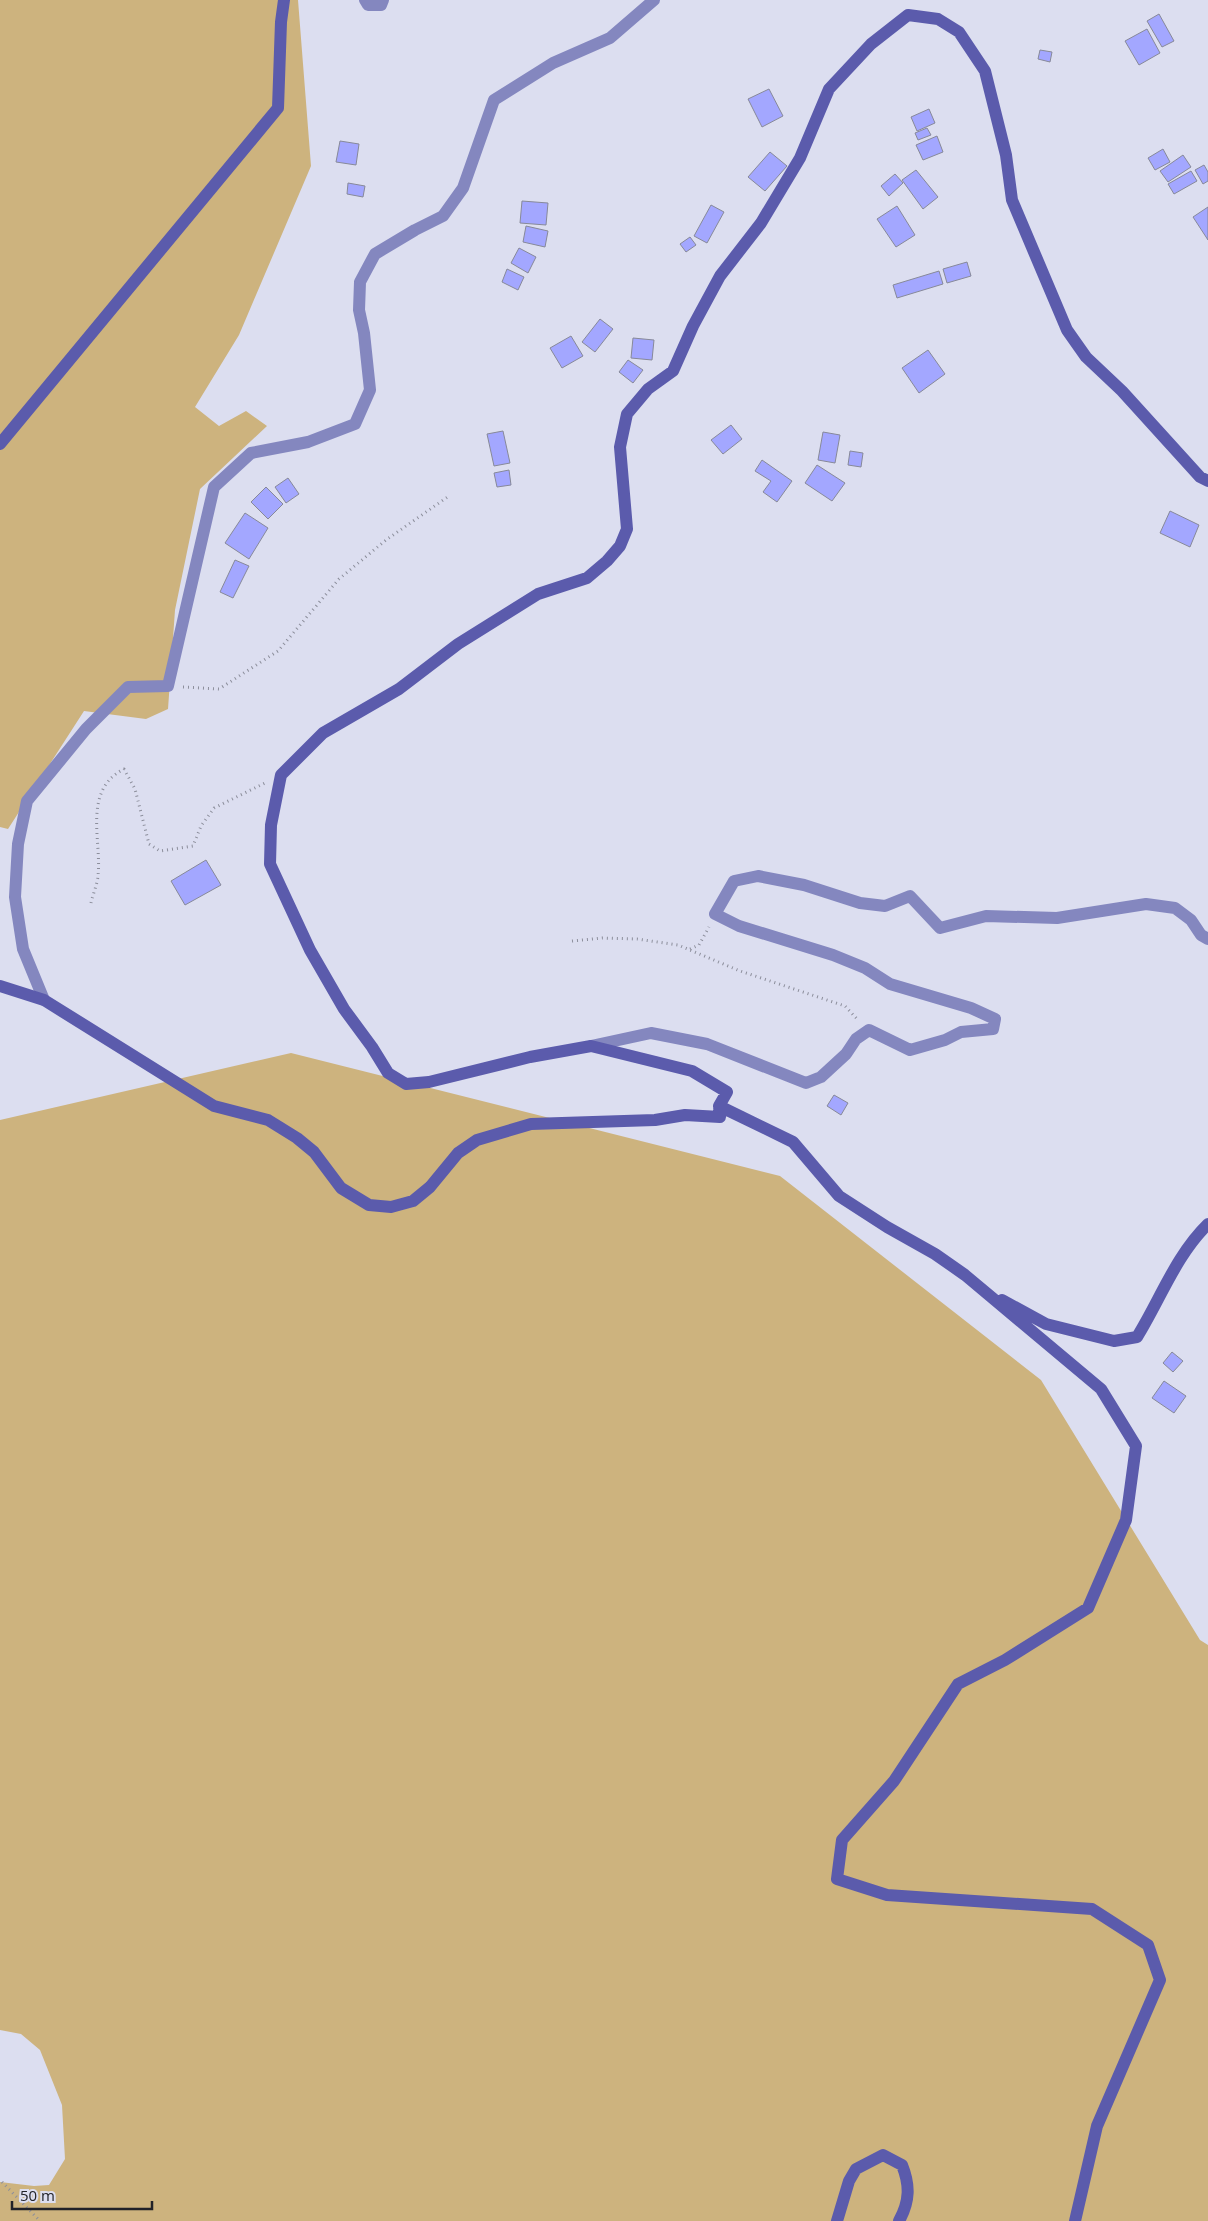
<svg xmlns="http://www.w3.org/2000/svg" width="1208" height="2221" font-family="'Open Sans',sans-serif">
	<rect width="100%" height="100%" fill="#dcdef0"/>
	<!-- green -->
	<path fill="#cdb37e" d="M0,0H298L311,166L239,335L195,407L219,426L246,411L267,426L200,489L175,610L168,709L146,719L84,711L8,829L0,827Z
		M291,1053L780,1176L1041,1380L1200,1640L1208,1645V2221H0V2182L34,2186L49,2185L65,2159L62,2105L40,2050L21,2034L0,2030V1120Z"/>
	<!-- building -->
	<path fill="#a3a7ff" stroke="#878999" d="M1159,14L1174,41L1162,47L1147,21Z
		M1147,29L1160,53L1139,65L1125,41Z
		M1040,50L1052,52L1050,62L1038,59Z
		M769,89L783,116L762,127L748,99Z
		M929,109L935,123L917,131L911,117Z
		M927,128L931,135L918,140L915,133Z
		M937,136L943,152L923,160L916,145Z
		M340,141L359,144L356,165L336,162Z
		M1163,149L1170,162L1155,170L1148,158Z
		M770,152L787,166L765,191L748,177Z
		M1183,155L1191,167L1168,182L1160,171Z
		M1204,165L1208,172V181L1203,184L1195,170Z
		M916,170L938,197L923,209L902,180Z
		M1191,171L1197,181L1174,194L1168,184Z
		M895,174L903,183L889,196L881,186Z
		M348,183L365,186L363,197L347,194Z
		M522,201L548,203L546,225L520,223Z
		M711,205L724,212L707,243L694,236Z
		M897,206L915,235L896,247L877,219Z
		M1208,207V240L1193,217Z
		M526,226L548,231L545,247L523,242Z
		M690,237L696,245L686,252L680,244Z
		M519,248L536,257L528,273L511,263Z
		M967,262L971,276L947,283L943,269Z
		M507,269L524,277L518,290L502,282Z
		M939,271L943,284L897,298L893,285Z
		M600,319L613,329L595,352L582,342Z
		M571,336L583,356L562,368L550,348Z
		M633,338L654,340L652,360L631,358Z
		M928,350L945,374L919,393L902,368Z
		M628,360L643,370L633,383L619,372Z
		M731,425L742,439L723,454L711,440Z
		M503,431L510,463L494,466L487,434Z
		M823,432L840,435L835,463L818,460Z
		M850,451L863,453L861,467L848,465Z
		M762,460L792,481L777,502L763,492L771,481L755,471Z
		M817,465L845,483L832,501L805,483Z
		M509,470L511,485L497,487L494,473Z
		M288,478L299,494L286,503L275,487Z
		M266,487L283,504L268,519L251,502Z
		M1170,511L1199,525L1190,547L1160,533Z
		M245,513L268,528L249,559L225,543Z
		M235,560L249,566L233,598L220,592Z
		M206,860L221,885L185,905L171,881Z
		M834,1095L848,1103L841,1115L827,1106Z
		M1172,1352L1183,1361L1173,1372L1163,1363Z
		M1164,1381L1186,1396L1174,1413L1152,1398Z"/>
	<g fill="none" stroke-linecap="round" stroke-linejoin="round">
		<!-- path -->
		<path stroke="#8c8e9b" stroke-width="3" stroke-dasharray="1 4" stroke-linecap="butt" d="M183,687L219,689L278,651L339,579L386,540L449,496
			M91,903C93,894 97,885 98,876C102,841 82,790 124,769L135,789L149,844L160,851L193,846L201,826L214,808L265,783
			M572,941L602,938L637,939L678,945L740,971L845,1006L858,1020
			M690,949L699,945L709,927
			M2,2182L40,2221"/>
		<!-- street -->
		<path stroke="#8487bf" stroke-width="12" d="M365,0L368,5H381L383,0
			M44,1000L23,949L15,897L18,844L27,801L86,729L128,687L168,686L214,487L251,453L308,442L355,424L370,390L364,333L359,310L360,282L375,254L415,230L443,216L463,188L494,100L553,63L610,38L654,0
			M591,1046L651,1033L707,1044L806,1083L821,1077L846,1054L856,1039L869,1030L910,1050L945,1040L961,1032L993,1029L995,1019L971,1008L890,984L865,968L833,955L739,926L715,914L734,881L758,876L804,885L860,903L885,906L910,896L940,928L986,916L1057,918L1146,904L1175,908L1191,920L1201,935L1208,939"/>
		<!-- secondary -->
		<path stroke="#5b5bac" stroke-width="12" d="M0,444L278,108L281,22L284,0
			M0,986L44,1000L214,1106L268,1120L297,1138L314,1152L341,1188L369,1205L391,1207L413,1201L430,1187L458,1153L477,1140L531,1124L655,1120L685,1115L720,1117L719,1106L727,1092L692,1071L591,1046L530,1057L429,1082L406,1084L388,1073L372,1047L344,1009L310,950L270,864L271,825L281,775L323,733L399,689L458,644L538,594L587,578L607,561L620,546L627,529L620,447L627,414L648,389L673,371L693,326L720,276L761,223L800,158L829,89L871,44L908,15L938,19L959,32L985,71L1006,155L1012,200L1067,330L1086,357L1122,391L1200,477L1208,481
			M719,1106L793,1142L839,1196L887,1227L935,1254L965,1275L1101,1389L1136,1446L1126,1520L1088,1608L1005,1660L958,1684L894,1781L842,1840L837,1879L887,1895L1092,1909L1148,1945L1160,1980L1097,2126L1075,2221
			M1002,1300L1046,1324L1114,1341L1137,1337C1160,1300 1176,1255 1208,1224
			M837,2221L849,2181L856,2169L883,2155L902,2165C910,2185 910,2201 899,2221"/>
	</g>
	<!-- scale -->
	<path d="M12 2201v8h140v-8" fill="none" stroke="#212228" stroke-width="2.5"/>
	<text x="20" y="2201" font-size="15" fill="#212228" stroke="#dcdef0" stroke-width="4" paint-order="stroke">50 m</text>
</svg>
